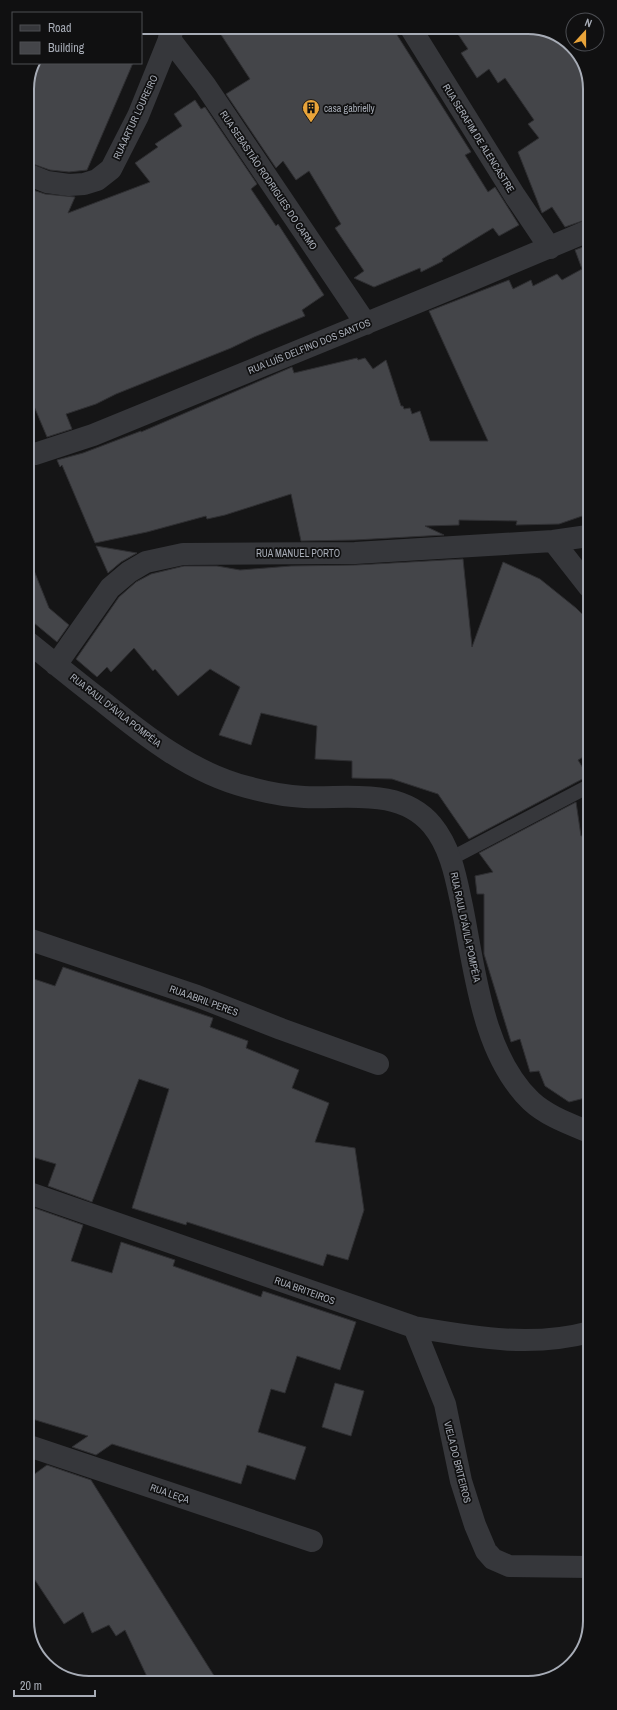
<svg xmlns="http://www.w3.org/2000/svg" width="617" height="1710" font-family="'Archivo Narrow',sans-serif">
	<rect width="100%" height="100%" fill="#151516"/>
	<!-- building -->
	<path fill="#444549" stroke="#2f2f32" d="M216,27H392L471,152L465,155L488,192L495,187L519,225L499,236L493,228L442,259L443,261L421,272L420,268L374,287L354,278L364,271L335,228L341,224L309,171L296,180L283,161L276,168L226,94L250,79Z
		M453,27H532L569,42L588,73V219L565,227L552,207L542,213L518,152L539,138L528,124L534,120L505,78L498,83L489,69L477,78L461,53L468,49Z
		M37,63H133L87,170L69,172L50,170L27,162V85Z
		M195,100L201,109L205,107L257,184L251,189L276,226L278,224L324,295L302,310L305,316L254,337L231,348L116,394L96,404L66,414L72,429L47,437L28,392L27,188L45,194L75,197L68,213L150,182L135,163L158,147L155,144L182,126L174,114Z
		M588,245V514L559,524L516,525L517,521L459,520V525L425,526L444,535L355,540L301,541L291,494L225,515L207,519L206,516L147,532L95,543L62,465L60,467L57,460L83,453L141,431V432L292,367L294,373L357,358L358,360L365,358L373,369L386,360L401,406H403L404,409L410,408L412,414L420,411L430,441H488L429,311L509,280L513,289L531,280L533,286L557,274L562,280L582,269L575,250Z
		M96,546L137,553L121,562L108,573Z
		M28,558H29L49,608L69,625L57,642L28,618Z
		M463,559L472,647L503,562L540,579L576,608L589,621V754L578,760L588,776L469,839L438,794L392,779L352,778V761L315,759L317,726L261,713L251,745L219,735L240,687L210,669L178,696L155,669L153,671L134,648L111,672L107,667L97,677L76,659L119,597L136,582L151,574L184,566H217L240,570L291,566L356,565Z
		M576,802L581,836L589,834V859H584L587,887L586,903H589V1097L569,1102L545,1086L539,1071L530,1072L520,1039L511,1042L484,954V894H477L475,876L493,872L479,853Z
		M63,967L213,1018L210,1027L248,1041L246,1048L299,1070L292,1088L329,1103L315,1142L355,1148L364,1210L348,1260L327,1254L323,1266L187,1222L186,1225L132,1208L169,1089L139,1079L92,1202L48,1186L56,1164L29,1156L28,977L55,986Z
		M29,1206L83,1225L71,1261L112,1273L121,1242L175,1260L173,1266L261,1297L263,1291L356,1322L340,1370L297,1356L285,1393L271,1389L258,1432L306,1447L295,1480L247,1465L241,1484L112,1444L96,1455L72,1447L88,1436L29,1418Z
		M335,1383L364,1391L351,1436L322,1427Z
		M47,1465L91,1480L218,1682L150,1683L125,1630L116,1636L109,1625L92,1633L83,1612L64,1624L29,1571V1478Z"/>
	<g fill="none" stroke-linecap="round" stroke-linejoin="round">
		<!-- lane -->
		<path stroke="#36373b" stroke-width="14" d="M450,859L589,786"/>
		<!-- street -->
		<path stroke="#36373b" stroke-width="22" d="M410,27L515,196L550,248
			M169,38L205,85L366,324
			M27,174L47,182L69,185L84,184L97,180L111,169L138,116L174,27
			M28,454H35L93,435L462,284L588,231
			M553,541L589,587
			M28,642C53,662 77,682 102,701C145,736 192,773 247,787C265,792 284,796 304,797C347,799 400,787 432,825C451,848 456,878 462,906C475,970 482,1054 531,1101C547,1116 570,1124 589,1132
			M56,665L110,588L129,572L146,562L183,554L355,553L553,541L588,536
			M28,939L197,996L281,1029L378,1064
			M29,1193L414,1327C473,1337 531,1348 590,1332
			M414,1327L445,1404L461,1481L475,1525L486,1551L493,1559L509,1566L590,1567
			M29,1446L312,1541"/>
	</g>
	<!-- icons -->
	<defs>
		<symbol id="building-pin" viewBox="-11 -11 22 30"><path d="M0 17L-7.5 6A9.5 9.5 0 1 1 7.5 6Z" fill="#e9a43a" stroke="#101011"/><path d="M-4-6H4V6H1V3H-1V6H-4ZM-2.5-4.3h1.7v1.8h-1.7ZM.8-4.3h1.7v1.8H.8ZM-2.5-1h1.7V.8h-1.7ZM.8-1h1.7V.8H.8Z" fill="#111"/></symbol>
	</defs>
	<g fill-rule="evenodd">
		<use href="#building-pin" x="301" y="98" width="20" height="27"/>
	</g>
	<g text-anchor="middle" stroke-width="3.5" stroke-linejoin="round" paint-order="stroke">
		<!-- poi labels -->
		<g font-size="10" fill="#a7acb6" stroke="#101011" text-anchor="start">
			<text x="324" y="112">casa gabrielly</text>
		</g>
		<!-- street labels -->
		<g font-size="10" fill="#a7acb6" stroke="#101011">
			<text transform="translate(135 117) rotate(-65)" y="4">RUA ARTUR LOUREIRO</text>
			<text transform="translate(479 138) rotate(58)" y="4">RUA SERAFIM DE ALENCASTRE</text>
			<text transform="translate(269 180) rotate(56)" y="4">RUA SEBASTIÃO RODRIGUES DO CARMO</text>
			<text transform="translate(309 346) rotate(-22)" y="4">RUA LUÍS DELFINO DOS SANTOS</text>
			<text x="298" y="557">RUA MANUEL PORTO</text>
			<text transform="translate(116 710) rotate(38)" y="4">RUA RAUL D'ÁVILA POMPÉIA</text>
			<text transform="translate(466 927) rotate(78)" y="4">RUA RAUL D'ÁVILA POMPÉIA</text>
			<text transform="translate(204 1000) rotate(20)" y="4">RUA ABRIL PERES</text>
			<text transform="translate(305 1290) rotate(20)" y="4">RUA BRITEIROS</text>
			<text transform="translate(458 1462) rotate(76)" y="4">VIELA DO BRITEIROS</text>
			<text transform="translate(170 1493) rotate(19)" y="4">RUA LEÇA</text>
		</g>
	</g>
	<!-- crop -->
	<path d="M0 0H617V1710H0ZM89 34H528A55 55 0 0 1 583 89V1621A55 55 0 0 1 528 1676H89A55 55 0 0 1 34 1621V89A55 55 0 0 1 89 34Z" fill="#101011" fill-rule="evenodd"/>
	<path fill="none" stroke="#a7acb6" stroke-width="2" d="M89 34H528A55 55 0 0 1 583 89V1621A55 55 0 0 1 528 1676H89A55 55 0 0 1 34 1621V89A55 55 0 0 1 89 34Z"/>
	<!-- legend -->
	<rect x="12" y="12" width="130" height="52" fill="#101011" stroke="#4c4e53"/>
	<rect x="20" y="25" width="20" height="6" fill="#36373b" stroke="#4c4e53"/>
	<text x="48" y="32" font-size="12" fill="#a7acb6">Road</text>
	<rect x="20" y="42" width="20" height="12" fill="#444549" stroke="#4c4e53"/>
	<text x="48" y="52" font-size="12" fill="#a7acb6">Building</text>
	<!-- north arrow -->
	<g transform="translate(585 32) rotate(21)"><circle r="19" fill="#101011" stroke="#4c4e53"/>
	<path d="M0-3L7 15L0 10L-7 15Z" fill="#e9a43a"/>
	<text y="-6" font-size="11" font-weight="bold" text-anchor="middle" fill="#a7acb6">N</text>
	</g>
	<!-- scale -->
	<path d="M14 1690v6h81v-6" fill="none" stroke="#a7acb6" stroke-width="2"/>
	<text x="20" y="1690" font-size="12" fill="#a7acb6" stroke="#101011" stroke-width="3" paint-order="stroke">20 m</text>
</svg>
